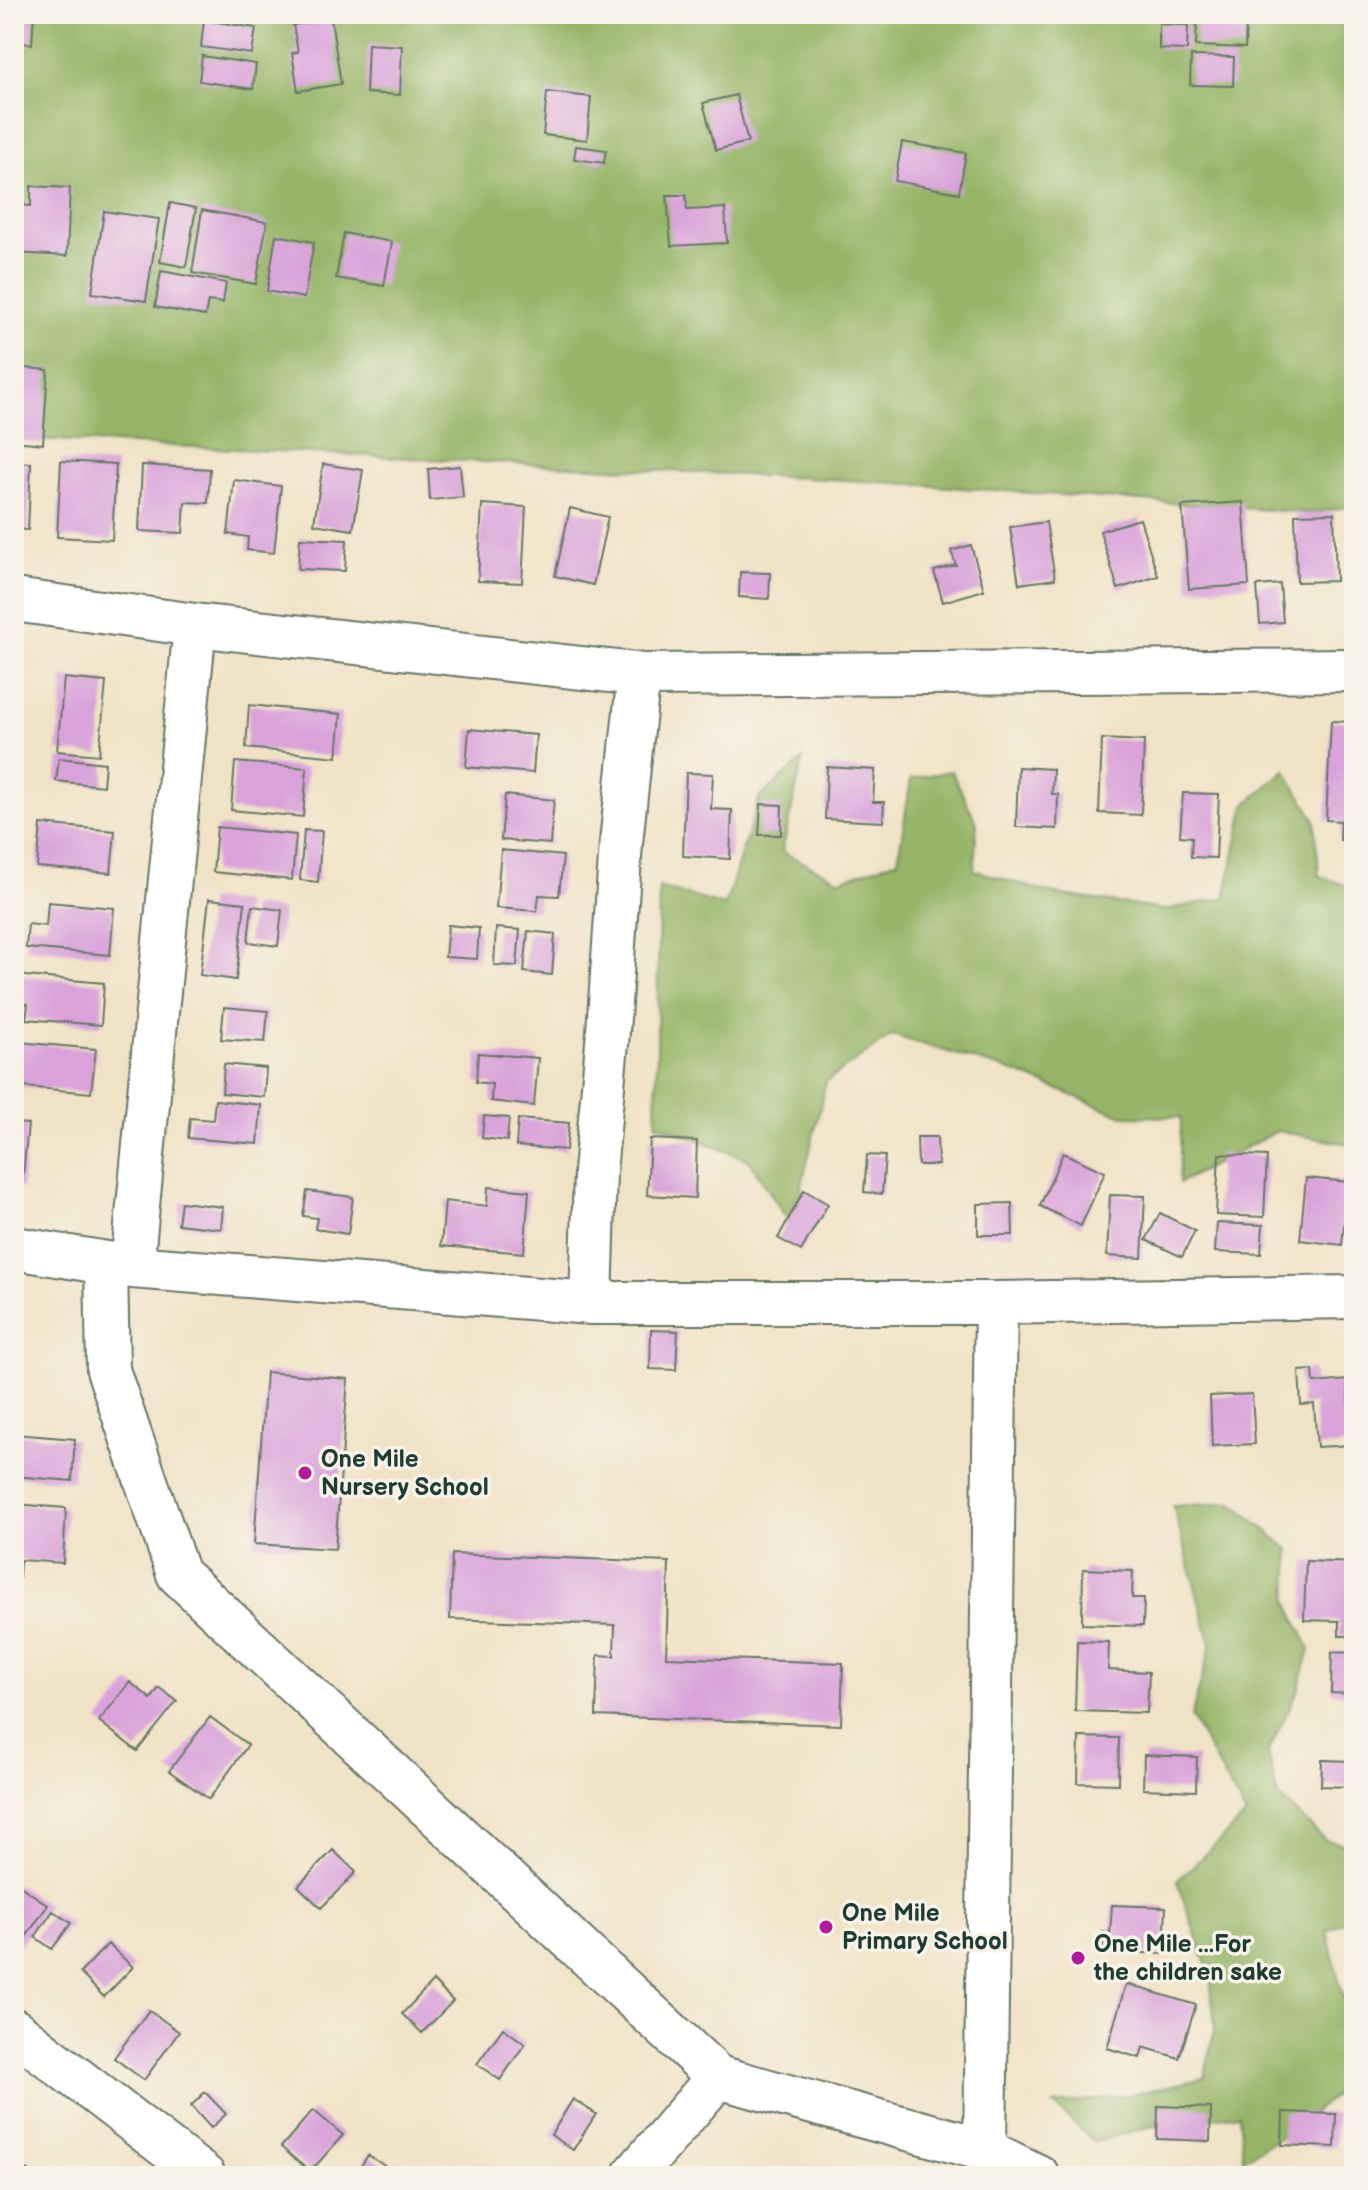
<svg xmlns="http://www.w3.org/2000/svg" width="1368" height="2190" font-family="'Balsamiq Sans',sans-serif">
	<rect width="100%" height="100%" fill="#f7f3e8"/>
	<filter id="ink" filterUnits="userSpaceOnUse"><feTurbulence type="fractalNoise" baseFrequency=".0125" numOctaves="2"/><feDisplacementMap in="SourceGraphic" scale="16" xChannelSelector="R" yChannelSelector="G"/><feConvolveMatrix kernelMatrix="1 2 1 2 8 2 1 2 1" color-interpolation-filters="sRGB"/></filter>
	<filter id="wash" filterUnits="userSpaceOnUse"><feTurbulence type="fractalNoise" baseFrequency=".006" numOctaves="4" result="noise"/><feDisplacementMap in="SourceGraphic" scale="32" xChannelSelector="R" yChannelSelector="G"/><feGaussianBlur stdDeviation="1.8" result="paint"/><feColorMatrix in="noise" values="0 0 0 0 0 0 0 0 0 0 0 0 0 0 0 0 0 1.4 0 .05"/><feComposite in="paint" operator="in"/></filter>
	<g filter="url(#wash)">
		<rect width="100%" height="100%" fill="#f0e2c5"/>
		<!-- forest -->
		<path fill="#96b568" stroke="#5a794e" stroke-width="2" d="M14,14H1354V506L1312,513L866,481L14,438Z
			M803,759L782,852L840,880L898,860L911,779L951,771L977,823L974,870L1049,893L1165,910L1225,898L1245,805L1285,770L1315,819L1319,876L1354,888V1145L1277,1131L1179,1183L1181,1117L1123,1116L1015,1072L892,1035L826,1082L792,1227L749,1160L656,1123L659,887L725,906L759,798Z
			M1233,1503L1290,1550L1288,1602L1310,1649L1298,1691L1268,1752L1277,1795L1325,1840L1354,1846V1916L1327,1931L1343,1997L1354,2011V2080L1283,2136L1243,2159L1239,2114L1148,2127L1094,2142L1054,2105L1133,2094L1204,2078L1215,2028L1210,1976L1177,1881L1246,1815L1191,1717L1211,1645L1173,1506Z"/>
		<g id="blocks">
			<!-- building -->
			<path fill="#d9a2da" d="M14,14H34L32,44L14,42Z
				M331,19L341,84L298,91L292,53L298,52L293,25Z
				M204,20L256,28L252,54L201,47Z
				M1197,20L1246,22L1245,48L1196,46Z
				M1159,24L1188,25L1187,50L1159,49Z
				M368,44L402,46L400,95L366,93Z
				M202,56L256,64L253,89L199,81Z
				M1191,56L1234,57L1233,86L1190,85Z
				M547,92L591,97L587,140L543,135Z
				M736,95L748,142L716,150L703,103Z
				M902,142L966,153L959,193L895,181Z
				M576,146L606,150L604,163L574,159Z
				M31,186L70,188L67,256L15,253L17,205L31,206Z
				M667,195H686L687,210L725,208L727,243L671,246Z
				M170,203L196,208L186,267L160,262Z
				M202,210L267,222L256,284L192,273Z
				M104,211L159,219L146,301L92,293Z
				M344,233L392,242L384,286L336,278Z
				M276,235L314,242L304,298L267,291Z
				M161,271L226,283L223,303L208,301L205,316L155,307Z
				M14,367L48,370L43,444L14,441Z
				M61,461L116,464L112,540L57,537Z
				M14,462L31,463L28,530L14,529Z
				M323,464L363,470L353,530L314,524Z
				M142,465L210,469L208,503L185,502L183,533L139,531Z
				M460,466L463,497L430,500L428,469Z
				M234,480L281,486L274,553L247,550L248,537L228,534Z
				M1243,502L1249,585L1189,589L1182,506Z
				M482,504L526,507L522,583L478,581Z
				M570,508L608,517L593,585L555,576Z
				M1334,513L1336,581L1297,582L1295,514Z
				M1140,519L1158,576L1118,589L1100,531Z
				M1046,522L1055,579L1019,584L1010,527Z
				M300,538L347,540L345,571L298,569Z
				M971,545L984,590L943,602L934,571L956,565L951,551Z
				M740,572L770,573L769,599L739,597Z
				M1280,584L1283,622L1260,624L1257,586Z
				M64,678L106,682L99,755L57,751Z
				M249,705L341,714L337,757L246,748Z
				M1331,721L1354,722V841L1340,840L1341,821L1326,820Z
				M469,729L536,735L533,773L466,767Z
				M1102,739L1144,741L1141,815L1099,813Z
				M59,758L105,763L103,786L56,781Z
				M235,762L307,768L303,817L231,810Z
				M827,767L875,770L873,802H884L883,822L825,819Z
				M1018,767L1053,769L1052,794H1058L1057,829L1016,827Z
				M686,773L713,774L711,809L732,810L730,859L683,856Z
				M1183,793L1219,794L1216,858L1191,857L1192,837L1180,836Z
				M505,795L554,800L550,844L501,840Z
				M761,804L782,805L781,835H759Z
				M41,824L115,831L111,873L37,867Z
				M217,827L296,835L292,880L213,872Z
				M304,830L322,831L318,882L300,880Z
				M501,850L563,856L559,896L539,895L537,911L496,908Z
				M209,899L245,903L236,980L200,975Z
				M48,902L114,908L110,955L26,948L28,924L46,926Z
				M252,906L282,910L278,946L248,942Z
				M448,925L479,928L477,959L445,957Z
				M496,928L520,930L517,966L494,965Z
				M528,931L555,934L552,975L524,972Z
				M14,975L104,983L101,1025L26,1019L28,1004L14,1002Z
				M224,1007L268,1011L265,1042L221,1039Z
				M18,1042L96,1049L91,1093L14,1086Z
				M478,1053L538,1058L534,1106L491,1101L492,1084L476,1082Z
				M224,1064L266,1068L264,1097L222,1093Z
				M215,1100L261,1105L258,1144L188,1138L190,1118L213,1120Z
				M484,1116L509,1118L507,1141L482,1138Z
				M518,1119L569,1123L566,1150L516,1146Z
				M14,1123L28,1124L22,1188L14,1187Z
				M917,1137H937L938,1165H918Z
				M650,1139L697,1141L695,1198L647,1195Z
				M1063,1153L1105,1172L1081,1226L1040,1206Z
				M1219,1154L1267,1156L1264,1217L1216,1215Z
				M867,1155L885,1156L882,1194L864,1192Z
				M1306,1178L1349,1182L1342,1245L1300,1240Z
				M488,1187L529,1191L524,1253L441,1246L445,1201L487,1206Z
				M804,1190L828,1204L801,1251L778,1238Z
				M307,1191L353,1197L348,1234L315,1229L317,1218L303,1216Z
				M1110,1195L1145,1196L1142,1258L1107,1256Z
				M181,1202L223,1207L221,1229L178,1224Z
				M1012,1203L1013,1235H978V1204Z
				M1160,1213L1195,1231L1182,1257L1146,1240Z
				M1217,1223L1263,1225L1261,1254L1215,1252Z
				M651,1330L678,1331L676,1370L650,1369Z
				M1313,1370L1314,1383L1347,1380L1352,1445L1317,1447L1314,1404L1301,1405L1299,1371Z
				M266,1372L348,1379L335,1549L254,1544Z
				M1252,1394L1255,1444L1212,1446L1210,1396Z
				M14,1434L75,1439L72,1481L14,1476Z
				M14,1504L66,1508L63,1563L20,1560L19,1578L14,1577Z
				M1351,1520H1354V1543H1351Z
				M452,1554L669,1562L666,1657L843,1663L841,1725L596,1716L598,1655L614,1656L615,1625L450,1619Z
				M1306,1561L1354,1563V1636H1339V1621L1304,1620Z
				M1083,1569L1133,1571L1132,1598H1144L1143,1626L1082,1624Z
				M1077,1641L1109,1642L1108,1670L1149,1672L1147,1713L1075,1711Z
				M1332,1652L1354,1653V1694L1331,1693Z
				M130,1682L151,1699L159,1688L177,1701L137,1751L99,1721Z
				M210,1717L248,1745L209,1799L169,1771Z
				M1079,1737L1119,1738L1118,1784L1078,1783Z
				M1144,1755L1197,1757L1196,1791L1143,1789Z
				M1322,1760L1351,1761L1350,1787L1321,1786Z
				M333,1850L356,1872L321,1908L298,1886Z
				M17,1884L48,1905L14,1954V1888Z
				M1112,1905L1166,1907L1164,1954L1103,1951V1932L1110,1933Z
				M53,1911L71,1923L52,1949L35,1937Z
				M108,1944L133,1967L104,1997L80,1973Z
				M433,1981L453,2001L422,2033L402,2014Z
				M1126,1984L1196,2005L1179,2058L1143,2047L1140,2058L1107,2048Z
				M149,2010L179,2032L144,2080L114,2058Z
				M503,2028L525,2044L500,2080L477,2064Z
				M205,2092L226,2114L211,2128L191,2106Z
				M573,2099L596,2114L573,2150L551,2135Z
				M1158,2106L1211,2108L1210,2141L1157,2139Z
				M313,2110L343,2135L310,2172L281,2147Z
				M1283,2112L1336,2114L1335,2147L1282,2145Z
				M368,2155L400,2176H355Z
				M25,2168L35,2176H19Z"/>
		</g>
	</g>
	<g filter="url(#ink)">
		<use href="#blocks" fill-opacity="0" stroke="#687767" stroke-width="2"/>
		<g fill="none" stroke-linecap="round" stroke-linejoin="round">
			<defs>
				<path id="street" d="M14,600L195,625L645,675L1354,670
					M14,1248L132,1267L591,1303H996L1354,1297
					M106,1264L108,1370L178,1574L718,2077L985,2150L1038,2176
					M132,1267L195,625
					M591,1303L595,1172L608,1032L621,843L637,692L645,675
					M14,2030L204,2176
					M985,2150L996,1303
					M633,2176L718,2077"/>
			</defs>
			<!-- street casing -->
			<use href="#street" stroke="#687767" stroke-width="46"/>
			<!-- street -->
			<use href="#street" stroke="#fff" stroke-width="42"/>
		</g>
	</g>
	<!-- markers -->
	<g fill="#b5179e" stroke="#f7f3e8" stroke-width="3">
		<circle cx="305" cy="1473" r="8"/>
		<circle cx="826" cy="1927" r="8"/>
		<circle cx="1078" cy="1958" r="8"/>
	</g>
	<g text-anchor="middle" stroke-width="7" stroke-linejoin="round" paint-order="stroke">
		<!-- poi labels -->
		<g font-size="24" font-weight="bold" fill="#1f3d34" stroke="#f7f3e8" text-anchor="start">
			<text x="321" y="1467">One Mile<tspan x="321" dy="28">Nursery School</tspan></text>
			<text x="842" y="1921">One Mile<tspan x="842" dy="28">Primary School</tspan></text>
			<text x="1094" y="1952">One Mile ...For<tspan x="1094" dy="28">the children sake</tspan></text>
		</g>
	</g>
	<!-- margin -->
	<rect width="1368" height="2190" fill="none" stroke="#f7f3e8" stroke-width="48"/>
</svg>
